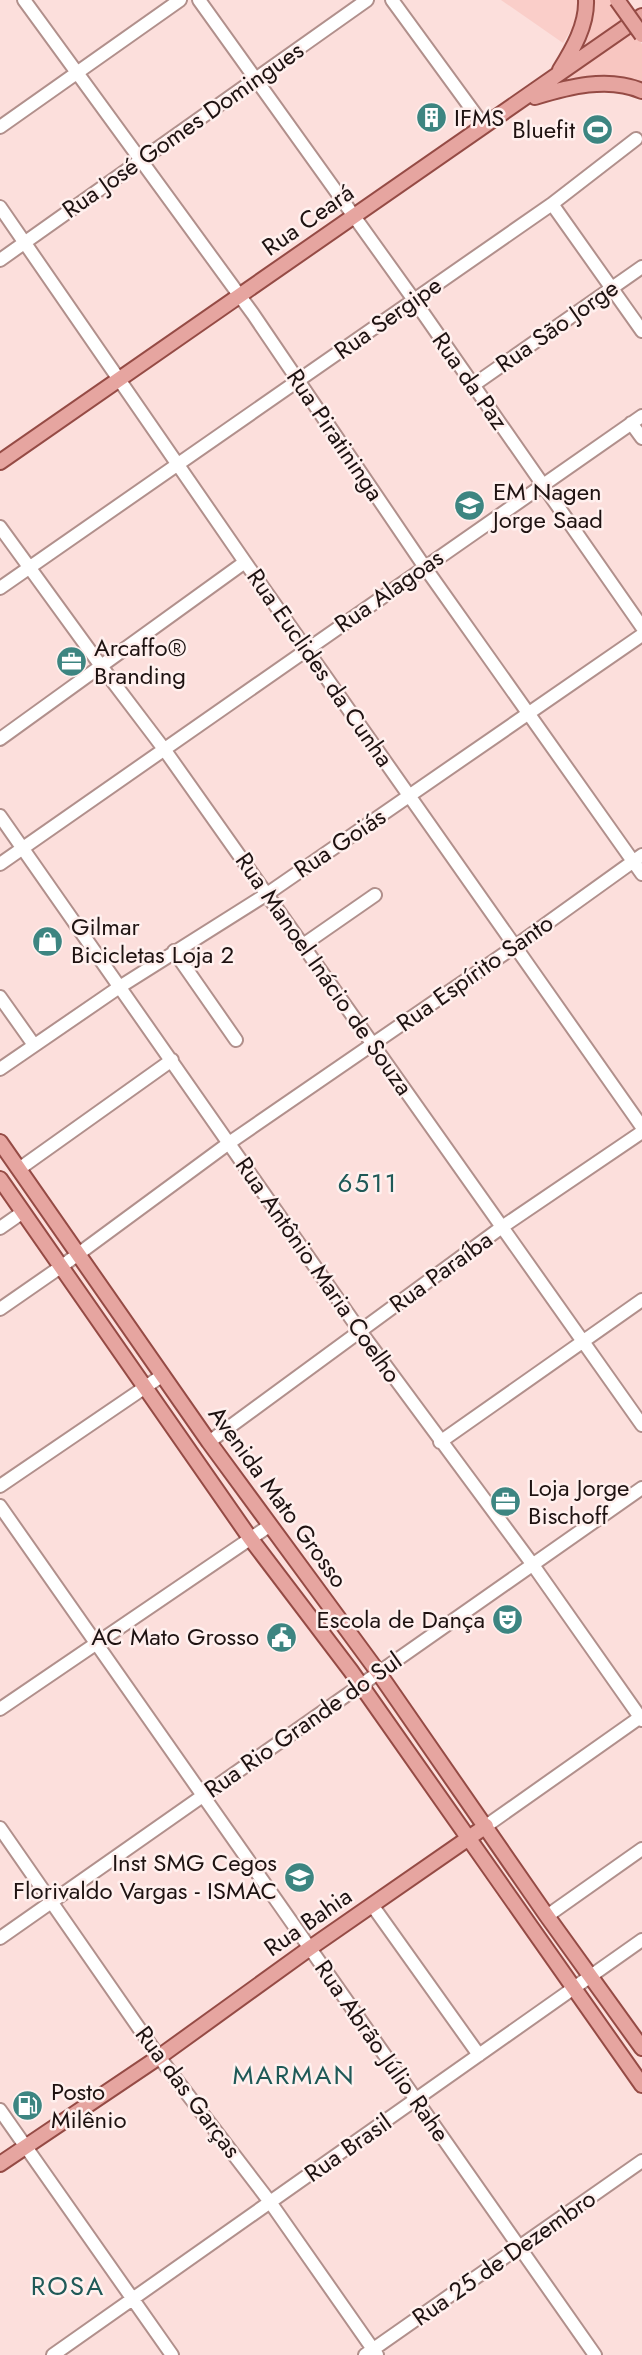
<svg xmlns="http://www.w3.org/2000/svg" width="642" height="2355" font-family="Jost,sans-serif">
	<rect width="100%" height="100%" fill="#fcdfdc"/>
	<!-- built -->
	<path fill="#facec9" d="M501,0H580L573,27L563,43Z"/>
	<!-- green -->
	<path fill="#f8c6c1" d="M591,0H611L642,44V86L557,84Z"/>
	<g fill="none" stroke-linecap="round" stroke-linejoin="round">
		<defs>
			<path id="minor" d="M24,0L253,314L424,566L642,874
				M199,0L414,300L642,627
				M392,0L484,126
				M0,127L180,0
				M552,204L642,331
				M0,207L245,562L642,1127
				M0,260L367,0
				M472,386L642,267
				M631,423L642,438
				M0,527L101,666L164,749L642,1425
				M0,588L552,204L636,139
				M0,739L245,562
				M0,816L360,1331L533,1565L642,1720
				M0,864L642,416
				M303,945L375,895
				M174,951L236,1040
				M0,997L34,1045
				M0,1069L118,988L267,894L642,635
				M19,1169L172,1060
				M0,1228L23,1212
				M0,1309L62,1266L229,1143L514,947L642,855
				M209,1442L502,1227L642,1132
				M440,1442L642,1300
				M0,1486L163,1375
				M0,1506L595,2355
				M0,1709L269,1526
				M486,1826L642,1716
				M0,1828L159,2057L270,2202L377,2355
				M372,1905L479,2055
				M547,1916L642,1849
				M0,1938L642,1488
				M0,2110L172,2355
				M53,2355L642,1940
				M365,2355L642,2161"/>
			<path id="major" d="M560,70C573,49 587,25 586,0
				M535,97C568,87 608,76 642,91
				M0,462L642,16
				M0,1142L209,1442L378,1672L547,1916L642,2048
				M0,1179L250,1538L351,1671L642,2085
				M0,2164L159,2057L310,1948L486,1826"/>
		</defs>
		<!-- minor casing -->
		<use href="#minor" stroke="#b1908c" stroke-width="16"/>
		<!-- major casing -->
		<use href="#major" stroke="#954b45" stroke-width="18"/>
		<!-- minor -->
		<use href="#minor" stroke="#fff" stroke-width="12"/>
		<!-- major -->
		<use href="#major" stroke="#e6a5a0" stroke-width="14"/>
		<defs>
			<path id="major-bridge" d="M617,0L642,35"/>
		</defs>
		<!-- major-bridge casing -->
		<use href="#major-bridge" stroke="#954b45" stroke-width="18" stroke-linecap="butt"/>
		<!-- major-bridge -->
		<use href="#major-bridge" stroke="#e6a5a0" stroke-width="14"/>
	</g>
	<!-- icons -->
	<defs>
		<symbol id="building-disc" viewBox="-11 -11 22 22"><circle r="9.5" fill="#3d8581" stroke="#fff0ee"/><path d="M-4-6H4V6H1V3H-1V6H-4ZM-2.5-4.3h1.7v1.8h-1.7ZM.8-4.3h1.7v1.8H.8ZM-2.5-1h1.7V.8h-1.7ZM.8-1h1.7V.8H.8Z" fill="#fff"/></symbol>
		<symbol id="stadium-disc" viewBox="-11 -11 22 22"><circle r="9.5" fill="#3d8581" stroke="#fff0ee"/><path d="M0-5a6.5 5 0 1 0 0 10a6.5 5 0 1 0 0-10ZM-3.5-1.8h7v3.6h-7Z" fill="#fff"/></symbol>
		<symbol id="school-disc" viewBox="-11 -11 22 22"><circle r="9.5" fill="#3d8581" stroke="#fff0ee"/><path d="M0-5L7-2L0 1L-7-2ZM-4 1L0 2.5L4 1V4Q0 6-4 4Z" fill="#fff"/></symbol>
		<symbol id="office-disc" viewBox="-11 -11 22 22"><circle r="9.5" fill="#3d8581" stroke="#fff0ee"/><path d="M-6-3h4V-5.5h4V-3h4V5H-6ZM-1-4.5V-3h2v-1.5ZM-6 0V1H6V0Z" fill="#fff"/></symbol>
		<symbol id="shop-disc" viewBox="-11 -11 22 22"><circle r="9.5" fill="#3d8581" stroke="#fff0ee"/><path d="M-5-2.5h2.3a2.7 3.5 0 0 1 5.4 0H5L5.5 6h-11ZM-1.5-2.5h3a1.5 2.3 0 0 0-3 0Z" fill="#fff"/></symbol>
		<symbol id="theatre-disc" viewBox="-11 -11 22 22"><circle r="9.5" fill="#3d8581" stroke="#fff0ee"/><path d="M-5-5.5Q0-4 5-5.5V0Q5 5 0 6Q-5 5-5 0ZM-3.3-2.5H-1v1.5H-3.3ZM1-2.5H3.3v1.5H1ZM-2.8 1Q0 5.5 2.8 1Z" fill="#fff"/></symbol>
		<symbol id="civic-disc" viewBox="-11 -11 22 22"><circle r="9.5" fill="#3d8581" stroke="#fff0ee"/><path d="M-.6-6.5H3V-4.5H.6V-3L4-1V1h2V6H-6V1h2V-1L-.6-3ZM-1.2 2.5V6h2.4V2.5Z" fill="#fff"/></symbol>
		<symbol id="fuel-disc" viewBox="-11 -11 22 22"><circle r="9.5" fill="#3d8581" stroke="#fff0ee"/><path d="M-5.5-6h7V0h2V4h1.3V-2.5L3-4.5l.8-.8L6-3V5H2.5V1h-1V6h-7ZM-4.2-4.7v3.2H.2V-4.7Z" fill="#fff"/></symbol>
	</defs>
	<g fill-rule="evenodd">
		<use href="#building-disc" x="414" y="100" width="35" height="35"/>
		<use href="#stadium-disc" x="580" y="112" width="35" height="35"/>
		<use href="#school-disc" x="452" y="488" width="35" height="35"/>
		<use href="#office-disc" x="54" y="644" width="35" height="35"/>
		<use href="#shop-disc" x="30" y="924" width="35" height="35"/>
		<use href="#office-disc" x="488" y="1484" width="35" height="35"/>
		<use href="#theatre-disc" x="490" y="1602" width="35" height="35"/>
		<use href="#civic-disc" x="264" y="1620" width="35" height="35"/>
		<use href="#school-disc" x="282" y="1860" width="35" height="35"/>
		<use href="#fuel-disc" x="10" y="2088" width="35" height="35"/>
	</g>
	<g text-anchor="middle" stroke-width="5" stroke-linejoin="round" paint-order="stroke">
		<!-- poi labels -->
		<g font-size="24" fill="#1e1211" stroke="#fff0ee" text-anchor="start">
			<text x="454" y="126">IFMS</text>
			<text x="575" y="138" text-anchor="end">Bluefit</text>
			<text x="493" y="500">EM Nagen<tspan x="493" dy="28">Jorge Saad</tspan></text>
			<text x="94" y="656">Arcaffo®<tspan x="94" dy="28">Branding</tspan></text>
			<text x="71" y="935">Gilmar<tspan x="71" dy="28">Bicicletas Loja 2</tspan></text>
			<text x="528" y="1496">Loja Jorge<tspan x="528" dy="28">Bischoff</tspan></text>
			<text x="485" y="1628" text-anchor="end">Escola de Dança</text>
			<text x="259" y="1645" text-anchor="end">AC Mato Grosso</text>
			<text x="277" y="1871" text-anchor="end">Inst SMG Cegos<tspan x="277" dy="28">Florivaldo Vargas - ISMAC</tspan></text>
			<text x="51" y="2100">Posto<tspan x="51" dy="28">Milênio</tspan></text>
		</g>
		<!-- street labels -->
		<g font-size="24" fill="#1e1211" stroke="#fff0ee">
			<text transform="translate(183 130) rotate(-35)" y="8">Rua José Gomes Domingues</text>
			<text transform="translate(308 220) rotate(-35)" y="8">Rua Ceará</text>
			<text transform="translate(388 318) rotate(-35)" y="8">Rua Sergipe</text>
			<text transform="translate(557 326) rotate(-35)" y="8">Rua São Jorge</text>
			<text transform="translate(470 381) rotate(55)" y="8">Rua da Paz</text>
			<text transform="translate(335 435) rotate(56)" y="8">Rua Piratininga</text>
			<text transform="translate(389 591) rotate(-35)" y="8">Rua Alagoas</text>
			<text transform="translate(320 668) rotate(55)" y="8">Rua Euclides da Cunha</text>
			<text transform="translate(340 843) rotate(-34)" y="8">Rua Goiás</text>
			<text transform="translate(475 973) rotate(-35)" y="8">Rua Espírito Santo</text>
			<text transform="translate(324 974) rotate(55)" y="8">Rua Manoel Inácio de Souza</text>
			<text transform="translate(318 1270) rotate(55)" y="8">Rua Antônio Maria Coelho</text>
			<text transform="translate(441 1272) rotate(-36)" y="8">Rua Paraíba</text>
			<text transform="translate(278 1497) rotate(54)" y="8">Avenida Mato Grosso</text>
			<text transform="translate(303 1725) rotate(-35)" y="8">Rua Rio Grande do Sul</text>
			<text transform="translate(308 1922) rotate(-35)" y="8">Rua Bahia</text>
			<text transform="translate(382 2051) rotate(55)" y="8">Rua Abrão Júlio Rahe</text>
			<text transform="translate(188 2092) rotate(53)" y="8">Rua das Garças</text>
			<text transform="translate(348 2148) rotate(-35)" y="8">Rua Brasil</text>
			<text transform="translate(504 2258) rotate(-35)" y="8">Rua 25 de Dezembro</text>
		</g>
		<!-- neighbourhood labels -->
		<g font-size="26" letter-spacing="2" fill="#1f5957" stroke="#fff0ee">
			<text x="368" y="1192">6511</text>
			<text x="294" y="2084">MARMAN</text>
			<text x="68" y="2295">ROSA</text>
		</g>
	</g>
</svg>
